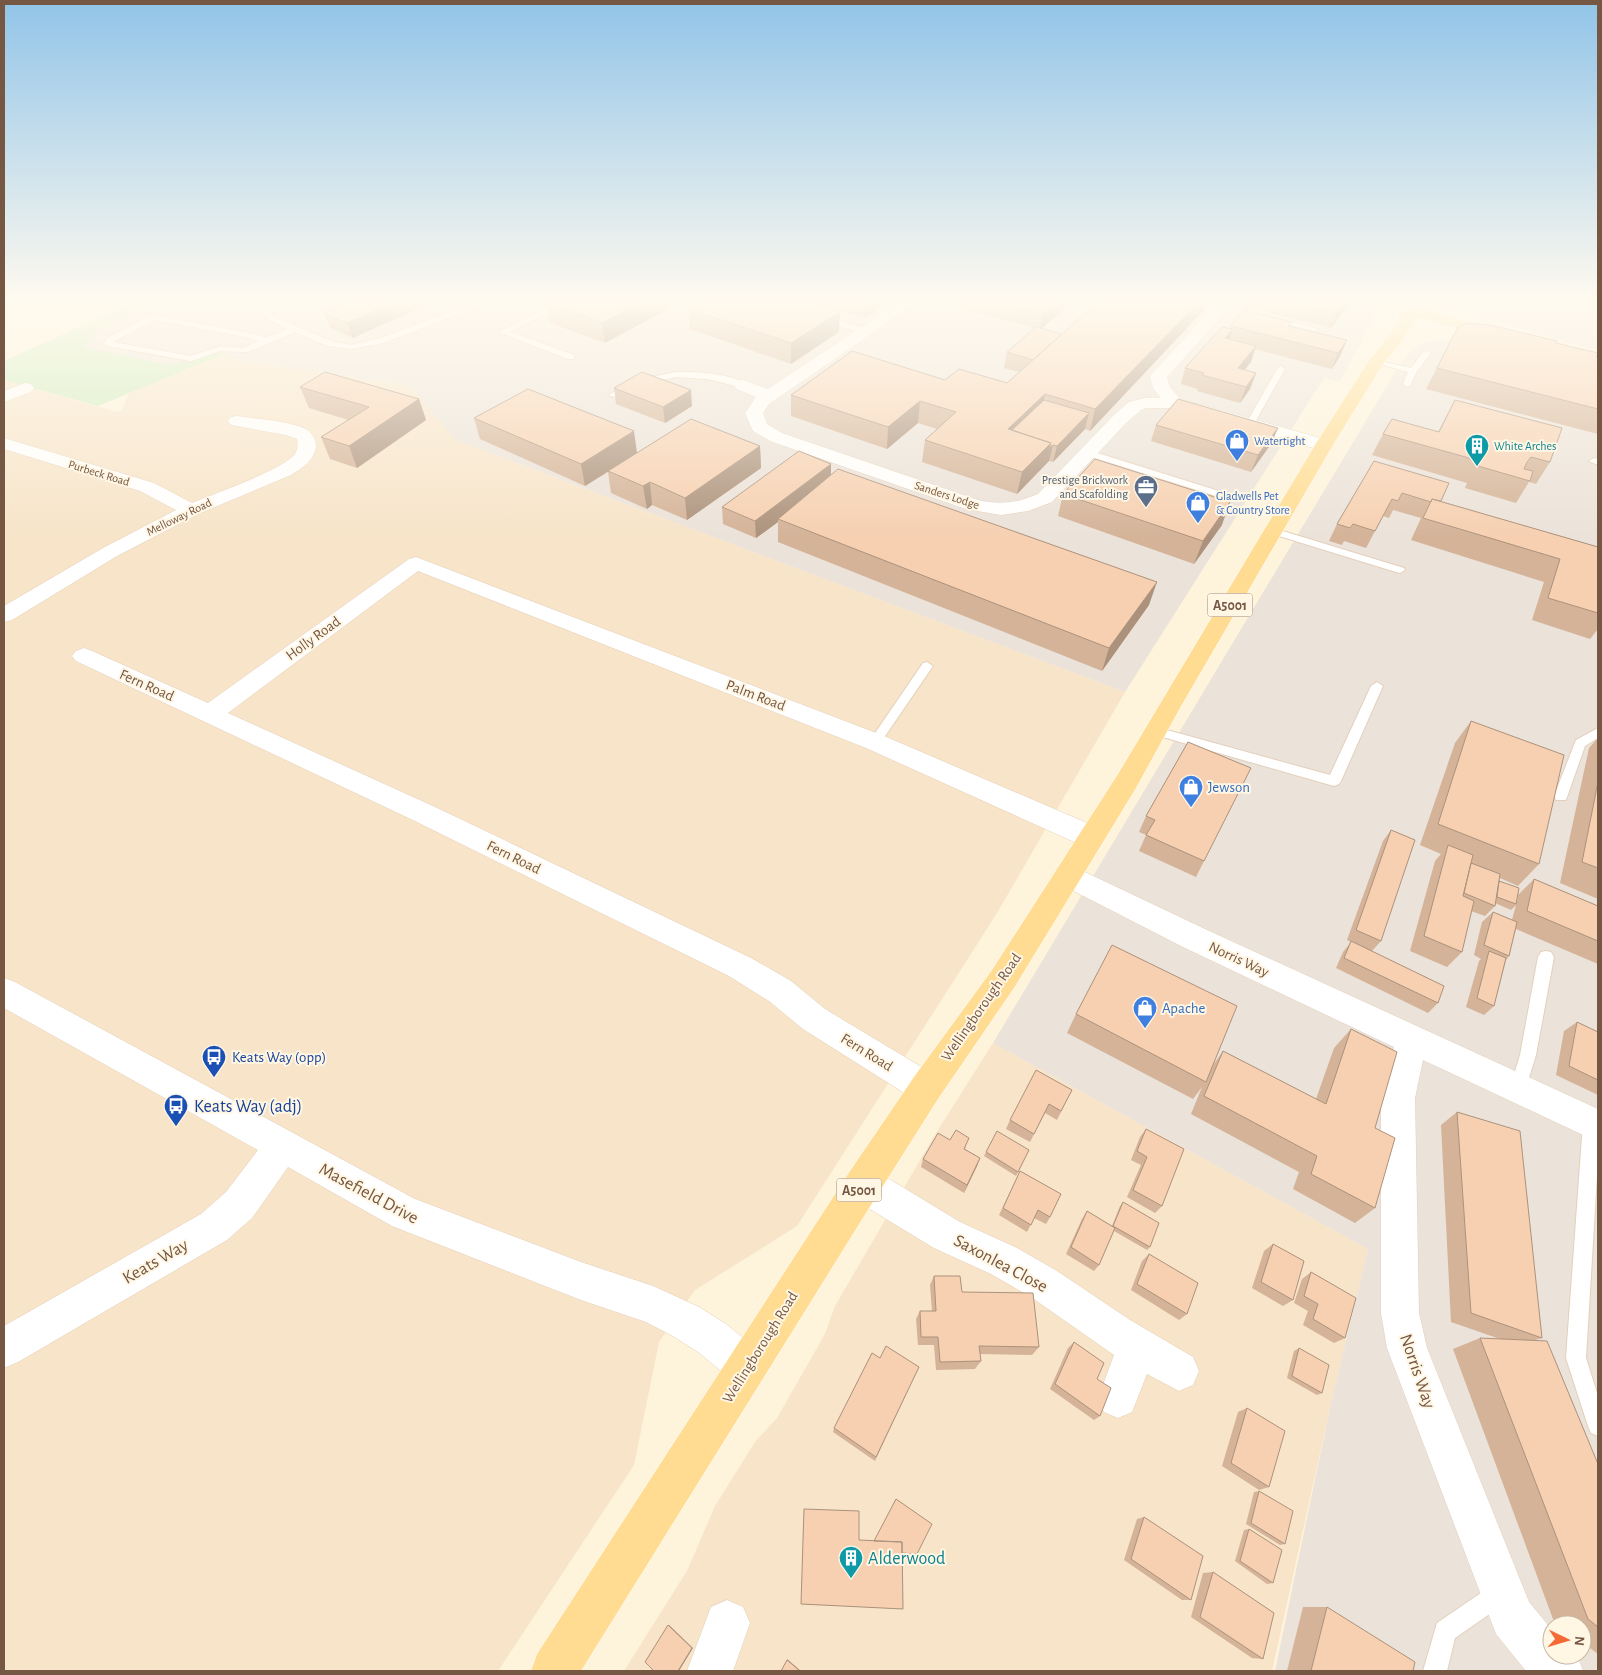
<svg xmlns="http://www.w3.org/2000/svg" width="1602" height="1675" font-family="'Alegreya Sans',sans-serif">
	<rect width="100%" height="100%" fill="#fef3db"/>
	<!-- residential -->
	<path fill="#f7e4c9" d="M224,354L238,360L410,386L456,440L1125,692L997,913L797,1226L695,1290L659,1342L634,1465L498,1671H4V380L117,412L122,410L129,393Z
		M993,1043L1368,1249L1331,1403L1272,1671H624L687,1571L715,1506L755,1442L777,1418L825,1334L835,1306L933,1138Z"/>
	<!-- industrial -->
	<path fill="#ebe2d9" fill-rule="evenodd" d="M155,303H1374L1371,324L1340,381L1324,378L1125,692L456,440L410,386L238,360L218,351L205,352L172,367L83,347L94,333Z
		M1437,303H1598V351L1445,307Z
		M1463,337L1598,370V1671H1275L1331,1403L1368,1249L993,1043L1400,364L1412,350L1427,342ZM1552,1625H1582V1655H1552Z"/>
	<!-- green -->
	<path fill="#ccecba" d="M132,303H155L94,333L84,347L172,366L205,352L218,351L224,354L98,406L4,380V361Z"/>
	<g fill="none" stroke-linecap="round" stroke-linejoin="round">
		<defs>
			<path id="service" d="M475,303H487L383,343L351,349L328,346L295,332L248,352L220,351L191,361L108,346L104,344L107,338L153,315L253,334L266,338L288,329L264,317L265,311L269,309L273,311L271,314L279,319L333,342L351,345L378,339ZM154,320L251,338L259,341L244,348L219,347L190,356L113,342Z
				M557,303H567L510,332L574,355V359H568L499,332Z
				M1213,307L1236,308L1319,329L1315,331L1236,312L1216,311H1213Z
				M820,316H826L871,331L864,333L820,320Z
				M1424,351L1431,353L1417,371L1410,386L1407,387L1403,384L1408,372L1372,362L1376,360L1411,368Z
				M1281,366L1285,369L1254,424L1253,426H1247L1246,424L1277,369Z
				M676,372C695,372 732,373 747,385L743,388L708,379L676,377L648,383L615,397L608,395L642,379Z
				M1088,450L1222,492L1224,494L1222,496H1216L1085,455L1083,453Z
				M1594,458L1598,459V465L1589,461Z
				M1273,528L1404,568L1405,570L1400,573L1396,572L1269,533V529Z
				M927,662L933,666L879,745H871L869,742L871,739L923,663Z
				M1377,682L1383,686L1341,781L1339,784L1334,786L1152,734L1150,731L1156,727L1330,775L1371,686Z
				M1598,728V738L1585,746L1566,800H1556L1554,796L1576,740Z
				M1546,951L1551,952L1554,957L1536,1055L1524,1094L1518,1096L1512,1094L1510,1088L1520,1055L1538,957L1541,952Z
				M1592,1115L1598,1118V1159L1586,1358L1598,1396V1436L1591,1433L1588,1426L1566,1358L1583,1123L1586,1117Z
				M1499,1583L1507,1586L1510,1594L1507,1602L1455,1638L1447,1671H1423L1437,1623L1491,1586Z"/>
			<path id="minor" d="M898,303H916L769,404L763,413L767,424L782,433L978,500C999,505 1018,503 1038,494L1114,415L1129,402L1145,398H1161L1153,388L1150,376L1207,314L1206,303H1222L1223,315L1220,318L1167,377L1170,387L1180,399L1331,441L1333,445L1331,449L1324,451L1173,408H1146L1141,410L1126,423L1052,502L1028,511L1001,515L966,509L770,441L753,431L745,413L756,397L737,389L734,385L737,381L743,380L768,389Z
				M25,383L31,384L34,388L31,392L4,402V391Z
				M237,416C254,419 298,421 310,432C314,436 316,441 316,446C315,460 301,469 291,475L198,514L117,556L12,620L4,622V606L103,548L176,510L140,491L4,449V438L154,483L192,503C213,494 283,470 295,454C298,449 298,444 297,439L286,435L231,425L228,421L231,417Z
				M416,557L884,736L1101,829L1105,837L1101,845L1091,848L1081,845L866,748L418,571L228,713L435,807L751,958L791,981L825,1009L938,1077L943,1088L938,1099L926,1104L914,1099L803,1029L769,1001L729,976L415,821L76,661L72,656L76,651L84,648L92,651L208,703L409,559Z
				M1068,864L1205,929L1598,1109V1142L1423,1060L1415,1098L1419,1313L1427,1348L1529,1602L1552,1630V1655H1577L1583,1671H1526L1496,1634L1387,1348L1381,1313V1098L1394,1047L1183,947L1058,883L1054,875L1058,867Z
				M4,978L15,982L415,1199L581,1262L653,1286L699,1307L726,1324L760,1352L766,1366L760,1380L746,1386L732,1380L698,1352L671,1335L646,1322L581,1300L392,1226L288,1167L252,1218L227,1240L18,1362L4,1368V1326L201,1214L226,1192L258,1150L4,1008Z
				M863,1166L876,1171L960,1222L1017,1248L1057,1271L1130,1320L1193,1357L1199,1371L1193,1385L1179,1391L1147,1374L1132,1412L1118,1418L1104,1412L1098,1398L1114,1355L1031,1297L991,1274L934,1248L850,1197L845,1184L850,1171Z
				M727,1600L743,1607L750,1623L733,1671H687L711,1607Z"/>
			<path id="primary" d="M1421,308L1502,332L1504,335L1502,338L1496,340L1419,318H1414L1415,320L1403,340L1383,364L1333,445L1180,708L1136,788L1014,988L938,1099L876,1197L581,1671H531L537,1654L850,1171L914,1077L992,970L1118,774L1315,445L1368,362L1390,335L1399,320L1398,314L1401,311Z"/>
		</defs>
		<!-- service casing -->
		<use href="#service" stroke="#e4d0ba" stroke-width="2"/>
		<!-- minor casing -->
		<use href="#minor" stroke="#e4d0ba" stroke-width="1"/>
		<!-- primary casing -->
		<use href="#primary" stroke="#fff" stroke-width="1"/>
		<!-- service -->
		<use href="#service" fill="#fff" fill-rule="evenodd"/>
		<!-- minor -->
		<use href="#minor" fill="#fff" fill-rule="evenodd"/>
		<!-- primary -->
		<use href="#primary" fill="#ffdc92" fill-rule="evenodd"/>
	</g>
	<!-- wall -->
	<path fill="#d4b398" d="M347,303L353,338L330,328L324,313Z
		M546,303H679L605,343L550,323Z
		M816,303H886L864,318Z
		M964,303H1066L1064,309L1042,328L1062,334L1097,303H1206L1203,311L1090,431L1085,429L1053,462L1049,461L1017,494L922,462L925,440L937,429L918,423L887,449L791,416V395L945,380L1007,383L1019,372L1004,368L1007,352L1034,328L964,309Z
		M1245,303H1347L1345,309L1331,328L1244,307Z
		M688,309L839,332L791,364L690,329Z
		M1292,322L1290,326L1347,340L1340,356L1332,369L1255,349L1251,362L1244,370L1256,373L1250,389L1240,403L1197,391L1198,389L1181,384L1185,368L1230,329L1231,326Z
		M1458,327L1598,357V434L1426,389Z
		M300,387L419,399L426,420L357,468L330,459L321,437L348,420L309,408Z
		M614,388L692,406L665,423L616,404Z
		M1455,400L1550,462L1536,484L1529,482L1516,503L1465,488L1467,483L1372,455L1383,434L1438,432Z
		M474,418L637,453L760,446L761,468L687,520L652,505L647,509L611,493L608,472L585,486L480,439Z
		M1156,425L1278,428L1271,444L1251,472L1151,441Z
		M1374,461L1441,501L1598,547V629L1590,639L1532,620L1544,582L1411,540L1421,518L1393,510L1389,518L1383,516L1366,548L1344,541L1342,545L1329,541L1337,524Z
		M831,464V475L1149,605L1102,671L778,542V522L756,538L723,524L722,507Z
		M1063,494L1222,525L1194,564L1058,516Z
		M1471,721L1539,864L1518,886L1500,878L1499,881L1517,901L1518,895L1534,879L1598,906V964L1516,929L1509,956L1506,960L1494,1006L1484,1015L1466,1007L1479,961L1481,959L1474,955L1482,922L1493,912L1512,920L1516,905L1511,910L1495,903V906L1485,916L1471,911L1462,952L1447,967L1410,951L1435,861L1441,854L1420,845L1455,743Z
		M1598,738V899L1560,883L1589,748Z
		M1188,742L1204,861L1196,877L1139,851L1146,835L1139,832L1146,816Z
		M1391,830L1381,941L1372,951L1438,1003L1428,1013L1336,968L1343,952L1351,942L1347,940L1383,841Z
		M1076,1014L1213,1065L1223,1051L1316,1099L1334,1048L1351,1029L1375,1128V1208L1355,1223L1293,1189L1299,1172L1191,1114L1202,1087L1193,1099L1067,1033Z
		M1577,1022L1598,1032V1095L1556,1075L1564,1031Z
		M1072,1090L1057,1120L1045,1113L1030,1142L1006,1129L1010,1120Z
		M1457,1112L1542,1338L1535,1340L1598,1464V1654L1582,1642V1625H1560L1553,1619L1453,1349L1480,1338L1500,1339L1451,1322L1441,1125Z
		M1146,1129L1162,1206L1155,1213L1127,1197L1141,1165L1131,1160L1140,1137Z
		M950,1140L966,1147L965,1149L980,1158L977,1166L964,1193L921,1167L923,1159Z
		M1029,1150L1016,1176L984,1156L986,1152Z
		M1020,1171L1050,1217L1046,1224L1034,1218L1027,1232L999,1215Z
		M1123,1202L1150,1247L1147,1250L1114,1231L1099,1265L1094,1271L1066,1254L1082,1219L1087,1211L1112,1226L1120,1206Z
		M1273,1244L1293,1300L1283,1306L1252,1288L1264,1251Z
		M1149,1254L1187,1314L1179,1320L1131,1290L1142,1261Z
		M1311,1272L1345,1338L1334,1343L1303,1325L1308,1311L1294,1303L1302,1279Z
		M934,1276L962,1292L1039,1347L1032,1355L980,1354L981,1361L975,1369L936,1370L934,1345H918L916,1319L920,1311H932L930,1285Z
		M1074,1342L1097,1379L1100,1416L1094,1420L1050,1389L1068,1348Z
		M1299,1348L1322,1393L1317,1395L1287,1378L1294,1351Z
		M919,1367L875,1461L833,1432L834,1428Z
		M1247,1408L1269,1487L1259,1490L1222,1466L1238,1412Z
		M1259,1491L1285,1544L1280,1545L1246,1524L1254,1492Z
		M896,1499L917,1554L915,1555H902L903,1609L801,1604L804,1509L859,1540L874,1541Z
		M1144,1517L1191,1600H1182L1124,1560L1137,1519Z
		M1249,1529L1273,1583L1267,1584L1235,1561L1244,1530Z
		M1213,1572L1263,1659L1252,1658L1191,1617L1203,1573Z
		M1303,1607H1327L1413,1671H1287Z"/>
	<!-- shaded-wall -->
	<path fill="#ac927c" d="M392,303H431L353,338L347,323Z
		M639,303H679L605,343L602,323Z
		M865,303H886L864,318Z
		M1056,303H1066L1064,309L1040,330L1043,314Z
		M1198,303H1206L1203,311L1090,431L1095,409Z
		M1344,303H1347L1345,309L1331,328L1337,313Z
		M840,312L839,332L791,364V343Z
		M1233,329L1228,345L1225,338Z
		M1347,340L1340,356L1332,369L1338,353Z
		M1256,346L1251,362L1233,384L1238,368Z
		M1256,373L1250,389L1240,403L1246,387Z
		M691,390L692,406L665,423L663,407Z
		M1045,394L1041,416L1018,438L1008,429Z
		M419,399L426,420L357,468L349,446Z
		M920,401L918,423L887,449L888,427Z
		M1089,413L1085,429L1053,462L1057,446Z
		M1278,428L1271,444L1251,472L1258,455Z
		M634,431L637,453L585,486L581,464Z
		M1051,443L1053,445L1049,461L1017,494L1022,472Z
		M760,446L761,468L687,520L685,498Z
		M831,464V481L778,519V522L756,538L755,521Z
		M650,482L652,505L647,509L643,486Z
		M1230,502L1222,525L1194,564L1203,541Z
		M1157,582L1149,605L1102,671L1109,648Z
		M980,1158L977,1166L964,1193L967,1185Z
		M668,1625H669L693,1648L679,1671H678Z
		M787,1659L801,1671H800L787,1660Z"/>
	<!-- building -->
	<path fill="#f6d0b1" stroke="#ac927c" d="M347,303H392L347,323L324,313Z
		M547,303H639L602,323Z
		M698,303H811L840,312L791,343L688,309Z
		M1001,303H1056L1043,314Z
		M1097,303H1198L1095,409L1045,394L1008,429L1051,443L1022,472L925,440L956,412L920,401L888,427L791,395L852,351L945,380L959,369L1007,383Z
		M1297,303H1344L1337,313Z
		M1244,310L1292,322L1288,326L1347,340L1338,353L1231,326Z
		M1469,323L1490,325L1557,341L1556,343L1598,353L1596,357H1598V409L1437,368L1458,327Z
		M1036,327L1062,334L1033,360L1007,352Z
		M1222,327L1233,329L1225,338L1256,346L1238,368L1256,373L1246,387L1202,375L1204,373L1185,368Z
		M325,372L419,399L349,446L321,437L369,407L300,387Z
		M642,372L691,390L663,407L614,388Z
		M528,389L634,431L581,464L474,418Z
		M1178,399L1278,428L1258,455L1156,425Z
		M1044,400L1089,413L1057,446L1053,445L1049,448L1051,443L1012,430Z
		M1455,400L1562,428L1550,462L1531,457L1527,462L1524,469L1533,471L1530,481L1478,466L1480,461L1383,434L1392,419L1439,432Z
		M691,419L760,446L685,498L650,482L643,486L608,471Z
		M799,451L831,464L755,521L722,507Z
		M1095,459L1230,502L1203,541L1063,494Z
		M1374,461L1449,483L1441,501L1432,499L1431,502L1402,493L1398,501L1392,499L1375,531L1353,524L1350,528L1337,524Z
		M838,469L1157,582L1109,648L778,519Z
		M1432,499L1598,547V613L1548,598L1560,559L1423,518Z
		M1471,721L1564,755L1539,864L1438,824Z
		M1188,742L1251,768L1204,861L1146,835L1155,820L1146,816Z
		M1598,782V868L1582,862Z
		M1391,830L1415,840L1381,941L1356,930Z
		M1448,845L1473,855L1463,896L1474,901L1462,952L1424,936Z
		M1471,863L1500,874L1495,906L1464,893Z
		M1534,879L1598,906V941L1527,911Z
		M1499,881L1519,888L1516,904L1497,897Z
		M1493,912L1517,922L1509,956L1484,945Z
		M1351,941L1444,986L1438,1003L1344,958Z
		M1112,945L1237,1006L1206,1082L1076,1014Z
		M1489,951L1506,958L1494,1006L1477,998Z
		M1577,1022L1598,1032V1080L1569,1066Z
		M1351,1029L1397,1052L1375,1128L1395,1138L1375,1208L1311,1174L1317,1156L1204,1096L1223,1051L1326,1104Z
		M1036,1070L1072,1090L1061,1111L1049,1104L1034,1134L1010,1120Z
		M1457,1112L1520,1131L1542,1338L1471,1313Z
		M1146,1129L1184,1149L1162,1206L1133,1190L1147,1157L1137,1151Z
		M956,1130L969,1138L964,1149L980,1158L967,1185L923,1159L938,1133L950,1140Z
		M997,1131L1029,1150L1018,1172L986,1152Z
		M1020,1171L1061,1194L1050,1217L1038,1210L1031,1225L1003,1208Z
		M1123,1202L1159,1223L1150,1247L1113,1226Z
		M1087,1211L1115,1228L1099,1265L1071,1247Z
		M1273,1244L1304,1261L1293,1300L1261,1282Z
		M1149,1254L1198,1283L1187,1314L1137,1284Z
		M1311,1272L1356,1298L1345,1338L1313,1319L1318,1304L1304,1296Z
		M934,1276H960L962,1292L1033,1293L1039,1347L979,1346L981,1361L940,1362L938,1337H921L920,1311H936Z
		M1480,1338L1547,1341L1598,1464V1627L1588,1619Z
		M1074,1342L1104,1363L1097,1379L1111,1388L1100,1416L1055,1384Z
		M886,1346L919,1367L876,1457L834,1428L872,1353L880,1358Z
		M1299,1348L1329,1365L1322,1393L1292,1376Z
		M1247,1408L1285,1431L1269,1487L1231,1463Z
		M1259,1491L1293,1511L1285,1544L1251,1523Z
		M896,1499L932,1524L917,1554L902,1553V1542L874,1541Z
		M804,1509L859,1511V1540L902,1542L903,1609L801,1604Z
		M1144,1517L1203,1556L1191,1600L1131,1559Z
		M1249,1529L1282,1550L1273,1583L1240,1561Z
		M1213,1572L1274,1613L1263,1659L1200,1617Z
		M1327,1607L1415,1662L1413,1671H1311Z
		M668,1625L692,1648L678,1671H654L645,1662Z
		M787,1660L800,1671H781Z"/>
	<!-- sky -->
	<linearGradient id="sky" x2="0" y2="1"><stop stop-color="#91c4e8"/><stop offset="0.56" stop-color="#fffaef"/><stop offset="1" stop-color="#fffaef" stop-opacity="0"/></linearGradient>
	<rect width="1602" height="538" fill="url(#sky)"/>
	<!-- icons -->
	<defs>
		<symbol id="shop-pin" viewBox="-11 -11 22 30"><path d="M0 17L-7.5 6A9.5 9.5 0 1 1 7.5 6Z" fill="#3f7fe0" stroke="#fff6e4"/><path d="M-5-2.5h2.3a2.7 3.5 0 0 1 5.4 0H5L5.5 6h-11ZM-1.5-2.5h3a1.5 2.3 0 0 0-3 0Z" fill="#fff"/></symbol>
		<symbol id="building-pin" viewBox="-11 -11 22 30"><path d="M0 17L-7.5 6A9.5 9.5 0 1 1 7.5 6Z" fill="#0f9aa8" stroke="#fff6e4"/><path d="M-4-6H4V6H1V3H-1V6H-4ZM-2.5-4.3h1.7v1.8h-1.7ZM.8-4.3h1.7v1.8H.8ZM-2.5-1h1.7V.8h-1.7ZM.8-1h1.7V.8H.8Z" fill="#fff"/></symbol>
		<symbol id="office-pin" viewBox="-11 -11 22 30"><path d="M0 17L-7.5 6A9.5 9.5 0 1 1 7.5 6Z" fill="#5c6f8a" stroke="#fff6e4"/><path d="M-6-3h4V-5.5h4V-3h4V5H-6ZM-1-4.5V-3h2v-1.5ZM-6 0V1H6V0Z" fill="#fff"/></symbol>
		<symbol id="bus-pin" viewBox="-11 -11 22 30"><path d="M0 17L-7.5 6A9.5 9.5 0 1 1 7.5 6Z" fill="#1a4fb4" stroke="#fff6e4"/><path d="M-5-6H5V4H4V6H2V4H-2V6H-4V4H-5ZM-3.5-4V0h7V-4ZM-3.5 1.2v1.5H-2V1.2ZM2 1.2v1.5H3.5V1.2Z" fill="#fff"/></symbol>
	</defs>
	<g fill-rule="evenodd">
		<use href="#shop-pin" x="1223" y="427" width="28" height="38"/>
		<use href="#building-pin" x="1463" y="432" width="28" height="38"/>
		<use href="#office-pin" x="1132" y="473" width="28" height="38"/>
		<use href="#shop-pin" x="1184" y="489" width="28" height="38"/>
		<use href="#shop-pin" x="1177" y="773" width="28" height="38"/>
		<use href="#shop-pin" x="1131" y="994" width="28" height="38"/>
		<use href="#bus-pin" x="200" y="1043" width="28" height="38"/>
		<use href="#bus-pin" x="162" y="1092" width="28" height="38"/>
		<use href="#building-pin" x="837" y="1544" width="28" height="38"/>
	</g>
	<g text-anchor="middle" stroke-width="4" stroke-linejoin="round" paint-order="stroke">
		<!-- far-shop labels -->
		<g font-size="12" fill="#366cbe" stroke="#fff6e4" text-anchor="start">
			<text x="1254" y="445">Watertight</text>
			<text x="1216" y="500">Gladwells Pet<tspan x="1216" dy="14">&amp; Country Store</tspan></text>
		</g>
		<!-- far-culture labels -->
		<g font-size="12" fill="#0d838f" stroke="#fff6e4" text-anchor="start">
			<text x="1494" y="450">White Arches</text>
		</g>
		<!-- far-street labels -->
		<g font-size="12" fill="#755743" stroke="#fff6e4">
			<text transform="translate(99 473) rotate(17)" y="4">Purbeck Road</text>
			<text transform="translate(947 495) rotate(18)" y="4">Sanders Lodge</text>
			<text transform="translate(179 517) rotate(-26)" y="4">Melloway Road</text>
		</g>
		<!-- far-service labels -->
		<g font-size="12" fill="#4e5e75" stroke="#fff6e4" text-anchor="end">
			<text x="1128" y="484">Prestige Brickwork<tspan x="1128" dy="14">and Scafolding</tspan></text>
		</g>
		<!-- shield labels -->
		<g fill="#fff6e4" stroke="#9e8773" stroke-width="1">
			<rect x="1207.5" y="593.5" width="45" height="23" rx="4"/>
			<rect x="836.5" y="1178.5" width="45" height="23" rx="4"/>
		</g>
		<g font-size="14" font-weight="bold" fill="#755743">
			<text x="1230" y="610">A5001</text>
			<text x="859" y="1195">A5001</text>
		</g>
		<!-- street labels -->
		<g font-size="15" fill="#755743" stroke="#fff6e4">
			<text transform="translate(313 638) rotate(-36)" y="5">Holly Road</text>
			<text transform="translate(147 685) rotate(24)" y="5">Fern Road</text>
			<text transform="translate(756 695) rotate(21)" y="5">Palm Road</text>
			<text transform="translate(514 857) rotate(26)" y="5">Fern Road</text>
			<text transform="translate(1239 959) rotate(25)" y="5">Norris Way</text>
			<text transform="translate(981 1007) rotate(-55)" y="5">Wellingborough Road</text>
			<text transform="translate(867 1052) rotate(32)" y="5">Fern Road</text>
			<text transform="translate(760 1347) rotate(-58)" y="5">Wellingborough Road</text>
		</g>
		<!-- shop labels -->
		<g font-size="15" fill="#366cbe" stroke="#fff6e4" text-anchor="start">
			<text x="1208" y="792">Jewson</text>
			<text x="1162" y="1013">Apache</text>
		</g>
		<!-- transit labels -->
		<g font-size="15" fill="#164399" stroke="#fff6e4" text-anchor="start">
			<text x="232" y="1062">Keats Way (opp)</text>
		</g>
		<!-- near-transit labels -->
		<g font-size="18" fill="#164399" stroke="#fff6e4" text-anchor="start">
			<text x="194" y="1112">Keats Way (adj)</text>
		</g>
		<!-- near-street labels -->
		<g font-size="18" fill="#755743" stroke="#fff6e4">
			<text transform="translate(369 1193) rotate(28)" y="6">Masefield Drive</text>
			<text transform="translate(155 1261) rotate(-30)" y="6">Keats Way</text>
			<text transform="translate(1001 1263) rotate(28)" y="6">Saxonlea Close</text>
			<text transform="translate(1418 1371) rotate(71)" y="6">Norris Way</text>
		</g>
		<!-- near-culture labels -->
		<g font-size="18" fill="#0d838f" stroke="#fff6e4" text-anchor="start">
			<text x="868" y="1564">Alderwood</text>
		</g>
	</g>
	<!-- border -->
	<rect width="1602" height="1675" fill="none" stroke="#755743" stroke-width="10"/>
	<!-- north arrow -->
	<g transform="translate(1567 1640) rotate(95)"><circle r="24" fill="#fff6e4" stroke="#c8b6a4"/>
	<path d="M0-4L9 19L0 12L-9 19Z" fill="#f56934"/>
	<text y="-8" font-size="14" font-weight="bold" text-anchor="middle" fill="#755743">N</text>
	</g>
</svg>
